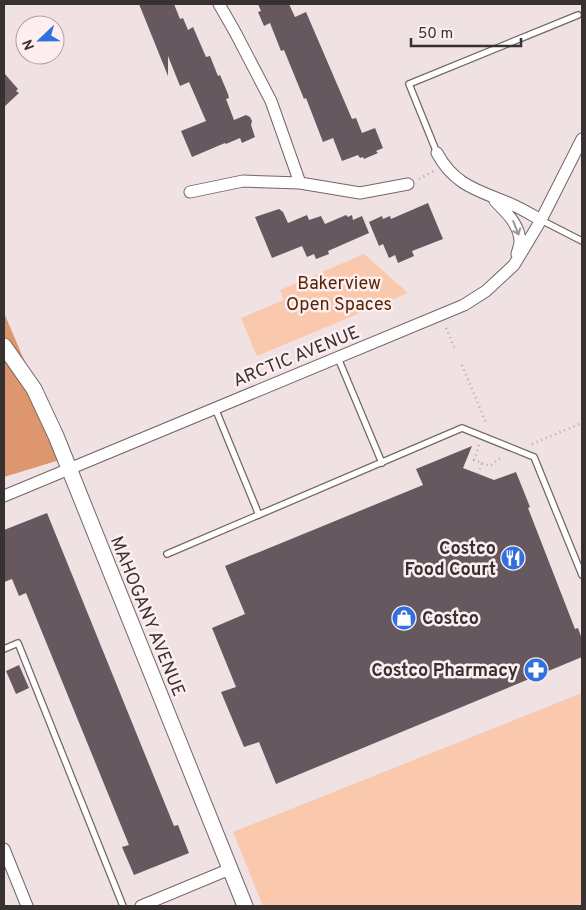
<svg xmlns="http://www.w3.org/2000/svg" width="586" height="910" font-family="Overpass,sans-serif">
	<rect width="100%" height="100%" fill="#f0e1e3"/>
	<!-- green -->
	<path fill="#fac8ad" d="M364,254L408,293L257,356L241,318L284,300L280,290Z
		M582,693V906H263L233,832Z"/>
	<!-- forest -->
	<path fill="#dd966d" d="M4,313L66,458L4,477Z"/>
	<!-- building -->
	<path fill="#65595f" d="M139,4H174L180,19L183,18L188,30L193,27L206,57L210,56L218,76L220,75L228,94L229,98L226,99L234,120L246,115L250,117L252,121L251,125L255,137L242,143L240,138L226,144L225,143L192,157L181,131L206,121L189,82L180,86L168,56V76Z
		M258,4H289L295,17L306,12L352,119L356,118L362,133L375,128L383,148L376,151L378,153L364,159L363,157L360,158L358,155L342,161L333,138L323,142L306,98L304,99L284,50L281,51L270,23L264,26L258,12L261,11Z
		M4,73L18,89L16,91L19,93L4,107Z
		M428,203L443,239L412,251L414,256L398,263L395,255L389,258L383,244L379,246L369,222L382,216L383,219L390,216L391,219Z
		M279,209L283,212L288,223L307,215L309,220L321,216L325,224L346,215L348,217L352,215L353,220L362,216L369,233L328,251L329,254L316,259L314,254L307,257L302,246L272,258L255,217Z
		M472,446L463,468L494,480L516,472L530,507L528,508L575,629L578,628L582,639V657L276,784L259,742L244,747L221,692L236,687L212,628L245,614L225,566L423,485L416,469Z
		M47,513L174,826L178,825L189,853L134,875L122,847L129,845L26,593L19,596L12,579L4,582V530Z
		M19,665L29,688L16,694L6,671Z"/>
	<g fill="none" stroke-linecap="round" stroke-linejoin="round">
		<defs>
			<path id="service" d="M437,153L409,84L578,15
				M541,220L582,241
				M338,358L382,463
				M215,408L259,515
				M167,554L462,428L534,457L582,575
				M4,649L18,643L123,906"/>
			<path id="minor" d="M219,4L235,32L271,101L300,183
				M437,153C455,187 481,191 513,205C522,209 532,215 541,220
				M190,192L243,181L300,183L360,193L408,184
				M495,201C506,212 520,225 520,242C520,245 518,250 517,254
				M4,496L464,305L486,291L514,265L541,220L582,139
				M4,849L27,906
				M141,906L230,869"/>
			<path id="tertiary" d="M4,346L34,389L56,436L245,906"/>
		</defs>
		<!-- service casing -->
		<use href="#service" stroke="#746668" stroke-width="8"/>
		<!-- minor casing -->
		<use href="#minor" stroke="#746668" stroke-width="13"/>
		<!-- tertiary casing -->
		<use href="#tertiary" stroke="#746668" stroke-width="17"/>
		<!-- path -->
		<path stroke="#b3a7a8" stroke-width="2.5" stroke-dasharray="1 4" stroke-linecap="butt" d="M419,179L434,171
			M446,328L455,349
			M462,365L487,425
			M532,444L582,423
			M482,463L490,466L503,456
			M478,474L482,463L474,460L479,445"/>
		<!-- service -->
		<use href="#service" stroke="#fff" stroke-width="5.5"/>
		<!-- minor -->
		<use href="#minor" stroke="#fff" stroke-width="11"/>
		<!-- tertiary -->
		<use href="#tertiary" stroke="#fff" stroke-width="15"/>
	</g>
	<!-- one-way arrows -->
	<defs><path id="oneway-shaft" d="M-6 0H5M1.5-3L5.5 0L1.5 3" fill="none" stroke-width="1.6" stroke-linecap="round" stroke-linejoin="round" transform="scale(1.25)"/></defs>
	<use stroke="#9b9898" href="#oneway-shaft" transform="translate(516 228) rotate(68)"/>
	<!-- icons -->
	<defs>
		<symbol id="restaurant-disc" viewBox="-11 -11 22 22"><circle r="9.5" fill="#3171df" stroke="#feeef0"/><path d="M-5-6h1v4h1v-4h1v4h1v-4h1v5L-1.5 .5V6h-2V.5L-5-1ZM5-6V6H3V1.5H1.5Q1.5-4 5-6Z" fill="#fff"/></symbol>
		<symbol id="shop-disc" viewBox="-11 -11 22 22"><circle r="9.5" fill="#3171df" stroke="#feeef0"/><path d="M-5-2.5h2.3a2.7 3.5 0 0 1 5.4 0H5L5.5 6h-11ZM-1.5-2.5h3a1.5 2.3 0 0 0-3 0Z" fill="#fff"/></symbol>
		<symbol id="pharmacy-disc" viewBox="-11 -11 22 22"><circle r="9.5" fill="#3171df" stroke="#feeef0"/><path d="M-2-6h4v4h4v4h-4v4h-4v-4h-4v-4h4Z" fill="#fff"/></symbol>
	</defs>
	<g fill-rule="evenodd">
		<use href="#restaurant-disc" x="499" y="544" width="28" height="28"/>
		<use href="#shop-disc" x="390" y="604" width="28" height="28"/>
		<use href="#pharmacy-disc" x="522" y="656" width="28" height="28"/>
	</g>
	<g text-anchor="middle" stroke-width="5" stroke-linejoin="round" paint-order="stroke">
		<!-- park labels -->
		<g font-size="18" fill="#532606" stroke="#feeef0">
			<text x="339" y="289">Bakerview<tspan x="339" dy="21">Open Spaces</tspan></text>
		</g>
		<!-- street labels -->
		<g font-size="18" fill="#373132" stroke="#feeef0">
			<text transform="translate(296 356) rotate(-22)" y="6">ARCTIC AVENUE</text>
			<text transform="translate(148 616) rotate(68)" y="6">MAHOGANY AVENUE</text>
		</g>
		<!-- poi labels -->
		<g font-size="18" font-weight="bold" fill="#373132" stroke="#feeef0" text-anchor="end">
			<text x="496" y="554">Costco<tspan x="496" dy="21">Food Court</tspan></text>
			<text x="422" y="624" text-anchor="start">Costco</text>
			<text x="518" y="676">Costco Pharmacy</text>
		</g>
	</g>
	<!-- border -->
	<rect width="586" height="910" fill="none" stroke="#373132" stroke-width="10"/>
	<!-- north arrow -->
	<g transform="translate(40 40) rotate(248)"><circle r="24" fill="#feeef0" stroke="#aea2a4"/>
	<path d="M0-4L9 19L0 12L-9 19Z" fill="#3171df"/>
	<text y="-8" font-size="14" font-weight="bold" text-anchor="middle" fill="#373132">N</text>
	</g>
	<!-- scale -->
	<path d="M411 38v8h110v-8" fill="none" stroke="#373132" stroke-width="2.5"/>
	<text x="418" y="38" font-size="15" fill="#373132" stroke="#feeef0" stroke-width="4" paint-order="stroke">50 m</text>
</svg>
